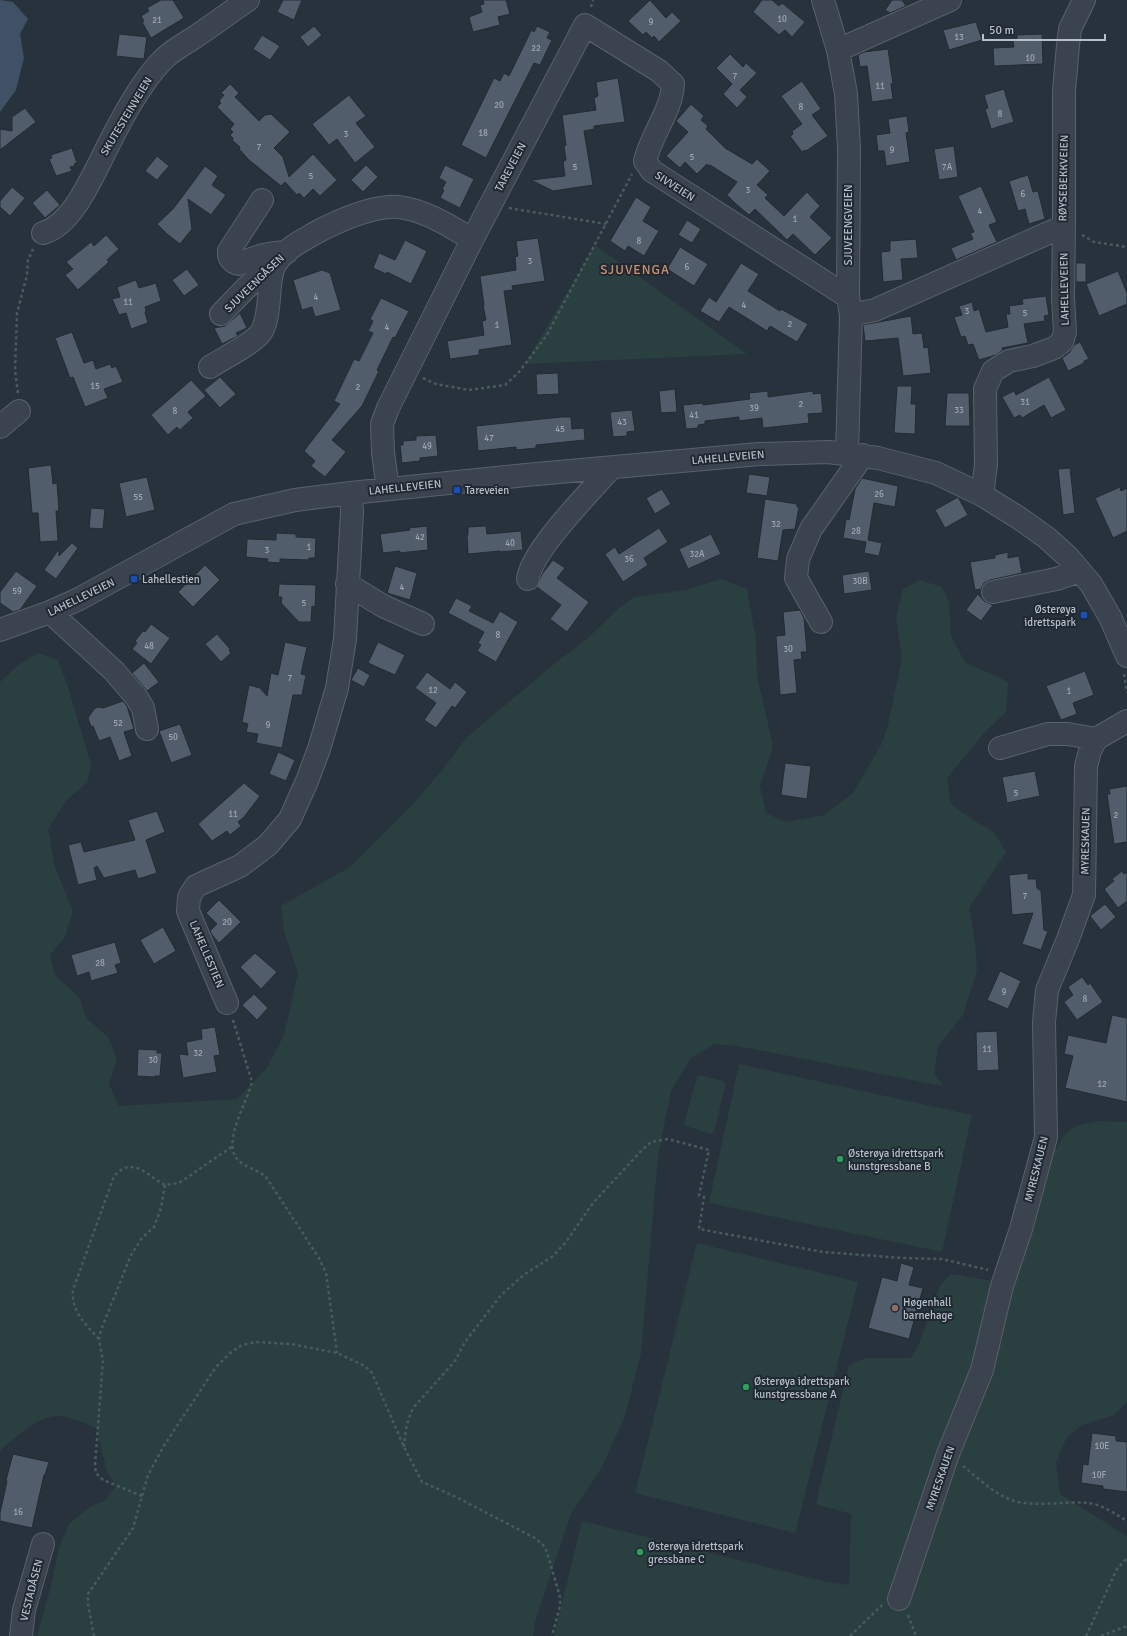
<svg xmlns="http://www.w3.org/2000/svg" width="1127" height="1636" font-family="Signika,sans-serif">
	<rect width="100%" height="100%" fill="#27323d"/>
	<!-- green -->
	<path fill="#2a3f3f" d="M595,245L747,354L525,364Z
		M721,579L747,589L756,639L757,677L767,718L773,747L760,786L766,813L786,822L824,815L853,793L881,745L888,725L902,658L896,616L903,589L920,580L942,587L949,602L951,636L965,662L1008,682L1006,712L984,733L947,778L951,804L973,820L994,832L1006,852L969,908L975,942L977,970L963,1015L938,1046L934,1073L943,1086L737,1046L715,1044L691,1058L671,1091L658,1156L641,1353L625,1416L602,1467L571,1514L535,1622L533,1636H37L53,1578L59,1547L69,1524L91,1506L104,1501L116,1486L107,1472L96,1428C87,1424 70,1416 60,1416C37,1416 19,1435 2,1449L0,1452V682L20,664L38,653L58,660L67,684L91,764L87,782L66,801L48,829L55,867L73,911L65,937L50,955L54,974L79,997L87,1019L108,1037L117,1059L109,1084L119,1106L237,1099L267,1068L284,1035L298,973L284,931L281,906L350,867L412,805L444,768L466,738L554,664L588,638L619,608L634,597L686,590Z
		M739,1064L972,1115L942,1252L709,1203Z
		M699,1075L723,1081L726,1083L714,1132L711,1134L686,1126L684,1124L697,1077Z
		M1099,1121L1127,1122V1402L1114,1415L1082,1425L1067,1437L1056,1462L1060,1494L1127,1536V1636H554L582,1521L827,1582L849,1585L851,1514L816,1504L849,1365L866,1358H911L919,1344L940,1286L950,1274L993,1281L1029,1185L1032,1146L1057,1149C1065,1127 1078,1125 1099,1121Z
		M697,1243L858,1282L795,1533L635,1493Z"/>
	<!-- water -->
	<path fill="#3e5165" d="M0,0L13,2L28,19L20,34L24,58L16,90L0,112Z"/>
	<!-- building -->
	<path fill="#525d6b" stroke="#222b35" d="M161,0H173L184,18L151,38L142,22L144,21L141,16L149,11L147,8Z
		M283,0H302L294,20L277,12Z
		M483,0H506L510,14L498,17L500,25L473,32L469,17L482,12L480,5L484,4Z
		M650,0L666,18L672,12L681,21L659,42L654,36L652,38L646,32L643,35L628,21Z
		M762,0H772L779,6L782,3L805,22L792,37L785,30L779,35L753,12Z
		M892,0H902L906,6L890,13L885,10Z
		M976,22L982,40L949,50L943,30Z
		M314,26L322,35L308,47L300,37Z
		M537,26L550,32L547,38L552,40L540,65L534,63L486,158L461,145L494,78L500,81L504,73L509,76L529,35L531,30L534,32Z
		M119,34L147,37L144,59L116,56Z
		M1042,34L1043,64L994,66L993,48L1014,47L1013,40H1017V35Z
		M262,35L280,46L270,60L253,49Z
		M888,49L893,83L891,84L893,99L872,102L867,66L860,67L858,55L864,52Z
		M730,54L743,67L746,63L757,73L740,90L747,97L737,108L723,94L732,84L716,68Z
		M618,78L625,122L594,126V129L584,131L593,185L553,191L531,180L565,176L563,162L566,160L564,146L566,145L562,115L596,110L594,98L598,96L596,82Z
		M802,81L821,109L812,115L828,136L806,151L805,150L802,152L790,136L793,134L792,131L802,124L781,96Z
		M230,84L239,93L235,97L259,121L265,115L271,114L290,132L274,148L283,157L289,177L313,154L337,180L320,196L313,189L304,198L299,193L297,195L285,182L281,186L249,160L239,149L240,147L232,140L233,138L230,135L233,132L230,129L234,124L217,107L221,103L219,101L224,95L221,93Z
		M1004,89L1014,122L991,129L985,109L988,108L984,95Z
		M349,95L366,116L356,123L375,147L355,163L337,139L329,145L312,124Z
		M691,104L704,116L701,120L708,126L706,129L725,148L752,164L757,159L770,171L757,185L768,195L765,198L784,216L807,192L820,206L810,217L832,238L815,255L793,234L787,240L755,209L749,215L735,203L727,195L737,182L710,165L708,166L707,164L697,174L685,162L680,168L666,156L688,132L676,121Z
		M25,108L36,122L0,150V129L12,131V117Z
		M907,116L909,132L906,133L910,162L886,166L884,151H878L876,135L890,133L888,119Z
		M954,146L958,177L939,180L934,149Z
		M72,148L77,163L74,164L75,166L70,167L72,171L56,176L49,159L52,158L51,155Z
		M157,156L169,166L157,180L145,171Z
		M366,165L378,177L363,192L351,180Z
		M445,165L474,179L460,208L440,198L444,190L442,189L446,182L439,178Z
		M205,166L218,176L212,185L226,195L211,215L188,199L192,229L180,244L167,234L157,224L173,209Z
		M1028,175L1033,192L1038,191L1045,219L1029,224L1025,209L1018,211L1009,181Z
		M981,186L997,222L989,225L997,242L956,260L951,248L973,239L970,233L974,232L958,196Z
		M12,187L25,198L10,216L0,207V201Z
		M47,190L60,205L45,218L32,203Z
		M636,197L651,207L643,221L659,231L644,256L628,246L625,251L610,241Z
		M687,220L701,229L692,243L678,235Z
		M106,235L119,249L107,260L109,262L78,290L65,275L73,269L66,262L91,242L94,246Z
		M538,238L545,281L512,286L513,290L504,291L512,345L479,350V355L450,359L447,341L484,335L482,321L486,320L483,305H484L480,276L516,270L515,257L518,256L516,241Z
		M916,239L918,258L901,259L903,280L883,282L881,252L890,251V241Z
		M405,240L427,251L411,284L387,272L386,274L373,268L379,253L395,260Z
		M680,247L708,264L694,286L667,269Z
		M741,263L759,274L748,291L780,311L781,309L808,324L797,342L770,326L767,331L729,307L719,322L700,311L709,297L716,302Z
		M1076,263H1086V282H1076Z
		M187,269L199,285L184,296L172,280Z
		M322,270L330,273L341,310L315,317L312,307L302,310L293,280Z
		M1118,271L1127,293V304L1099,316L1086,284Z
		M136,280L139,288L156,283L161,301L145,307L146,311L145,312L148,323L131,329L126,313L119,315L112,299L120,297L117,287Z
		M1046,296L1049,315L1044,316L1045,321L1024,324L1028,343L1002,348L1003,350L996,355L979,360L973,344L968,345L965,336L961,337L954,317L962,315L959,306L972,302L974,311L979,309L986,332L1008,327L1006,314H1010L1009,306L1023,304L1022,299Z
		M381,298L409,311L395,338L393,337L377,370L379,371L362,406L332,440L346,452L325,477L311,466L315,461L304,451L340,404L334,401L354,359L359,361L373,333L368,331L373,321L370,319Z
		M240,313L247,328L236,333L238,336L222,344L214,328L225,326Z
		M911,316L913,334L922,333L924,348L928,347L931,373L903,376L898,338L865,341L863,325Z
		M72,332L84,363L93,360L96,369L110,364L112,368L116,366L123,382L104,389L108,398L85,407L73,377L70,378L55,338Z
		M1080,342L1089,359L1084,361V363L1068,371L1062,358L1070,352L1074,345Z
		M558,373L559,394L537,395L536,374Z
		M220,377L236,394L220,408L204,390Z
		M1049,377L1066,410L1051,418L1044,405L1022,418L1020,415L1014,418L1002,397L1014,391L1016,395Z
		M191,380L206,396L188,412L193,418L180,430L177,427L168,435L151,415Z
		M898,386H912L911,404H916L915,434L894,433L897,387Z
		M675,389L677,412L661,413L659,391Z
		M768,391V397L813,391V394L821,393L823,413L808,414L809,423L792,425L763,428L762,418L739,421V417L705,421V424L698,425V428L686,429L683,405L703,403V405L750,399L749,393Z
		M947,393H969L970,426H945Z
		M632,410L635,431L627,432V436L613,437L610,412Z
		M561,417H571L572,429L584,428L585,440L536,445V448L516,450V447L478,451L476,426Z
		M436,435L438,456L420,458V461L402,463L400,445H403V441L416,440V436Z
		M51,465L53,484L57,483L59,511H56L58,541L40,542L38,513H32L28,468Z
		M1070,468L1075,513L1063,515L1058,469Z
		M749,474L770,477L767,496L746,493Z
		M147,477L155,510L126,517L119,483Z
		M862,478L898,486L895,507L874,503L868,540L882,543L879,556L864,553L866,542L843,538L846,519L849,520L855,489Z
		M1120,487L1121,491L1127,488V531L1113,538L1095,498Z
		M662,489L671,504L655,514L646,498Z
		M958,497L968,515L945,528L935,510Z
		M765,499L797,504V507H799L795,529L783,530L778,561L757,558Z
		M91,508L105,509L103,529L89,528Z
		M427,526L428,550L399,553L400,551L383,553L380,534L410,530L409,528Z
		M486,526L487,534L521,531L523,550L500,552V551L468,554L467,535H468V527Z
		M659,528L668,542L644,558L648,565L623,582L605,554L615,547L619,554Z
		M276,533L296,534V537L316,538L315,558H309V560L280,559V563L267,562L268,559L246,557L247,539L276,540Z
		M711,534L721,554L688,569L679,549Z
		M72,543L78,548L56,579L44,570L59,549V556Z
		M1008,552V558L1019,556L1022,573L990,580L984,583L981,589L975,590L970,562L995,558V555Z
		M553,560L565,568L557,578L589,602L567,632L550,619L561,605L537,587L542,574Z
		M205,565L220,580L193,607L178,592Z
		M395,566L417,573L410,600L387,593Z
		M16,571L37,586L20,610L13,612L0,603V592Z
		M869,571L872,590L844,594L842,575Z
		M279,584L316,585L315,607L312,606L311,622H299L281,603L282,597H278Z
		M978,594L984,601L993,605L981,621L966,610Z
		M456,598L472,606L469,611L493,623L500,611L518,622L496,662L477,651L481,645L478,643L484,632L448,613Z
		M800,610L804,618L807,652H801L802,659L794,660L797,693L780,695L776,636L785,635L783,612Z
		M151,624L170,638L151,664L132,649L137,643L135,641L143,631L145,632Z
		M217,634L230,649L229,650L231,653L221,662L205,644Z
		M285,642L307,647L301,674L306,675L302,695H293L282,748L256,743L258,734L246,732L248,724L242,722L249,685L260,688L267,696L271,673L278,675Z
		M378,642L405,655L395,675L368,663Z
		M144,663L159,682L147,691L132,673Z
		M358,668L370,675L364,687L351,680Z
		M1085,671L1094,695L1073,703L1077,714L1061,720L1046,686Z
		M427,672L450,689L455,682L467,692L455,708L452,706L436,728L424,720L436,703L415,688Z
		M123,701L127,706L134,729L124,732L132,756L119,761L110,737L99,741L93,726L91,727L88,718L94,709L98,707L103,708Z
		M180,724L192,755L171,763L159,731Z
		M278,752L295,760L286,781L269,774Z
		M785,763L811,766L807,799L781,795Z
		M1035,771L1040,796L1007,803L1002,777Z
		M244,783L260,796L244,817L238,822L241,826L230,835L227,831L212,841L198,824Z
		M1127,786V842L1114,844L1107,794H1110L1109,789Z
		M157,811L165,832L146,840L157,873L138,879L135,870L104,878L97,866L94,868L97,880L78,885L68,845L81,842L84,852L135,840L128,820Z
		M1122,871L1124,874L1127,872V901L1118,908L1104,889L1114,881L1112,879Z
		M1028,873V879H1036L1037,888L1041,891L1044,930L1048,931L1041,950L1022,944L1033,913L1012,915L1009,875Z
		M219,900L241,922L219,943L212,935L210,931L217,924L206,913Z
		M1105,904L1116,917L1101,930L1090,916Z
		M163,927L176,951L154,964L140,940Z
		M115,942L121,963L115,965L118,973L91,981L89,972L77,976L71,955Z
		M255,953L277,972L261,989L240,967Z
		M1000,971L1021,981L1008,1009L987,1000Z
		M1082,977L1088,985L1090,983L1103,1002L1077,1020L1064,1002L1073,995L1068,987Z
		M254,994L268,1008L257,1020L242,1005Z
		M1112,1015L1127,1018V1102L1065,1088L1073,1056L1064,1054L1068,1035L1106,1043Z
		M215,1027L220,1055L214,1056L217,1072L183,1078L179,1054L188,1055L186,1042L202,1039L201,1029Z
		M997,1031L999,1070L977,1071L976,1032Z
		M138,1049L157,1050V1053H162L160,1076H155V1077L137,1076Z
		M901,1263L914,1267L909,1285L923,1288L909,1339L868,1328L882,1277L897,1281Z
		M1092,1433L1116,1436V1441L1127,1442V1492L1103,1489V1486L1081,1483L1083,1464L1088,1465Z
		M13,1454L49,1462L45,1475H44L32,1528L0,1521V1513L7,1481L6,1480Z"/>
	<g fill="none" stroke-linecap="round" stroke-linejoin="round">
		<defs>
			<path id="minor" d="M823,0L838,50L846,94L849,149L848,297L851,315L847,453
				M838,50L950,0
				M262,200L229,251C228,258 233,263 239,264C256,256 268,253 287,252
				M43,233C70,225 87,187 99,164C115,131 141,79 167,56C175,49 186,43 195,37C213,25 230,12 248,0
				M221,314L246,288L279,259
				M851,315L875,310L1064,226V91L1068,45L1070,29L1084,0
				M210,367C222,359 256,342 262,331C267,321 268,309 269,298C270,287 270,272 276,263C285,249 303,240 317,232C338,221 365,209 389,207C415,205 451,226 472,240
				M0,427L19,411
				M388,489L383,453L382,424L388,408L472,240L585,25L659,71L673,84C672,110 651,135 645,161L652,171L848,297
				M982,495L986,465L985,389L993,371L1009,361L1033,356L1054,348L1062,342L1065,332L1063,298L1064,226
				M528,579C531,551 591,491 611,468
				M347,584L383,606L423,624
				M993,592L1056,579L1080,571
				M50,612L114,671L137,698L143,708L147,729
				M821,622L796,578L798,559L811,529L863,455
				M0,630L50,612L79,599L234,514L295,500L351,493L526,475L759,454L828,452L878,458L936,473L982,495L1019,518L1047,538L1068,557L1091,584L1110,617L1127,656
				M1000,748L1048,734H1068L1096,739
				M227,1003L188,911L189,897L196,886L240,866L268,845L290,819L307,781L319,749L337,688L345,639L352,512L351,493
				M899,1599L948,1454L982,1370L1002,1286L1021,1229L1046,1137L1044,1022L1047,990L1068,939L1084,895L1086,766L1090,751L1096,739L1127,721
				M21,1636L24,1610L43,1544"/>
		</defs>
		<!-- minor casing -->
		<use href="#minor" stroke="#59626b" stroke-width="24"/>
		<!-- path -->
		<path stroke="#495c5d" stroke-width="2.5" stroke-dasharray="3 3" stroke-linecap="butt" d="M591,7L593,0
			M509,208L606,224
			M1082,235L1094,242L1127,247
			M423,378L436,384L469,390L505,385L519,372L547,335L632,174
			M18,393L15,371L17,313L27,275L28,260L33,249
			M1124,674L1127,693
			M233,1020L252,1082C248,1101 220,1144 239,1161C245,1167 258,1170 266,1177L319,1258L326,1273L337,1353
			M99,1339C85,1324 71,1311 73,1290L114,1176C134,1155 147,1176 165,1185L179,1183L233,1146
			M404,1447C405,1433 407,1419 414,1407L455,1361L465,1342L501,1295L525,1274L553,1256L566,1242L593,1203L641,1151L651,1142L668,1139L709,1150L699,1195L704,1197L699,1229L823,1252L902,1258L942,1259L988,1270
			M963,1466C978,1478 995,1495 1014,1501C1036,1507 1065,1501 1088,1503C1102,1504 1115,1514 1127,1521
			M142,1496L103,1480L96,1473L95,1466L102,1372L103,1361L99,1339L101,1330L131,1255L142,1238L154,1227L161,1208L165,1185
			M908,1615L916,1636
			M94,1636L88,1604V1594L133,1528L148,1475L165,1444L216,1367L230,1353L242,1345L256,1342L291,1344L337,1353L365,1366L372,1373L404,1447L422,1482L454,1496L535,1538L543,1545L547,1552L560,1597V1606L552,1636
			M850,1636L882,1605
			M1086,1636L1117,1569L1127,1558
			M1101,1636L1127,1626"/>
		<!-- minor -->
		<use href="#minor" stroke="#3b444e" stroke-width="22"/>
	</g>
	<!-- markers -->
	<g fill="#1a4fb4" stroke="#202933" stroke-width="1.5">
		<rect x="453" y="486" width="8" height="8" rx="2"/>
		<rect x="130" y="575" width="8" height="8" rx="2"/>
		<rect x="1080" y="611" width="8" height="8" rx="2"/>
	</g>
	<g fill="#2e9e5b" stroke="#202933" stroke-width="1.5">
		<circle cx="840" cy="1159" r="4"/>
		<circle cx="746" cy="1387" r="4"/>
		<circle cx="640" cy="1552" r="4"/>
	</g>
	<circle fill="#8d6e63" stroke="#202933" stroke-width="1.5" cx="895" cy="1308" r="4"/>
	<g text-anchor="middle" stroke-width="4" stroke-linejoin="round" paint-order="stroke">
		<!-- number labels -->
		<g font-size="9" fill="#9ea6b1">
			<text x="782" y="22">10</text>
			<text x="157" y="23">21</text>
			<text x="651" y="25">9</text>
			<text x="959" y="40">13</text>
			<text x="536" y="51">22</text>
			<text x="1030" y="61">10</text>
			<text x="735" y="79">7</text>
			<text x="880" y="89">11</text>
			<text x="499" y="108">20</text>
			<text x="801" y="110">8</text>
			<text x="1000" y="117">8</text>
			<text x="483" y="136">18</text>
			<text x="346" y="137">3</text>
			<text x="259" y="150">7</text>
			<text x="892" y="153">9</text>
			<text x="692" y="160">5</text>
			<text x="575" y="170">5</text>
			<text x="947" y="170">7A</text>
			<text x="311" y="179">5</text>
			<text x="748" y="193">3</text>
			<text x="1023" y="197">6</text>
			<text x="980" y="214">4</text>
			<text x="795" y="222">1</text>
			<text x="639" y="244">8</text>
			<text x="530" y="264">3</text>
			<text x="687" y="270">6</text>
			<text x="316" y="300">4</text>
			<text x="128" y="305">11</text>
			<text x="744" y="308">4</text>
			<text x="967" y="314">3</text>
			<text x="1025" y="316">5</text>
			<text x="790" y="327">2</text>
			<text x="497" y="328">1</text>
			<text x="387" y="330">4</text>
			<text x="95" y="389">15</text>
			<text x="358" y="390">2</text>
			<text x="1025" y="405">31</text>
			<text x="801" y="407">2</text>
			<text x="754" y="411">39</text>
			<text x="959" y="413">33</text>
			<text x="175" y="414">8</text>
			<text x="694" y="418">41</text>
			<text x="622" y="425">43</text>
			<text x="560" y="432">45</text>
			<text x="489" y="441">47</text>
			<text x="427" y="449">49</text>
			<text x="879" y="497">26</text>
			<text x="138" y="500">55</text>
			<text x="776" y="527">32</text>
			<text x="856" y="534">28</text>
			<text x="420" y="540">42</text>
			<text x="510" y="546">40</text>
			<text x="309" y="550">1</text>
			<text x="267" y="553">3</text>
			<text x="697" y="557">32A</text>
			<text x="629" y="562">36</text>
			<text x="860" y="584">30B</text>
			<text x="402" y="590">4</text>
			<text x="17" y="594">59</text>
			<text x="304" y="606">5</text>
			<text x="498" y="638">8</text>
			<text x="149" y="649">48</text>
			<text x="788" y="652">30</text>
			<text x="290" y="681">7</text>
			<text x="433" y="693">12</text>
			<text x="1069" y="694">1</text>
			<text x="118" y="726">52</text>
			<text x="268" y="728">9</text>
			<text x="173" y="740">50</text>
			<text x="1016" y="796">5</text>
			<text x="233" y="817">11</text>
			<text x="1116" y="818">2</text>
			<text x="1025" y="899">7</text>
			<text x="227" y="925">20</text>
			<text x="100" y="966">28</text>
			<text x="1004" y="995">9</text>
			<text x="1085" y="1002">8</text>
			<text x="987" y="1052">11</text>
			<text x="198" y="1056">32</text>
			<text x="153" y="1063">30</text>
			<text x="1102" y="1087">12</text>
			<text x="1102" y="1449">10E</text>
			<text x="1099" y="1478">10F</text>
			<text x="18" y="1515">16</text>
		</g>
		<!-- street labels -->
		<g font-size="11" fill="#b7bfc8" stroke="#202933">
			<text transform="translate(126 116) rotate(-59)" y="4">SKUTESTEINVEIEN</text>
			<text transform="translate(510 167) rotate(-62)" y="4">TAREVEIEN</text>
			<text transform="translate(1063 178) rotate(-89)" y="4">RØYSEBEKKVEIEN</text>
			<text transform="translate(675 186) rotate(33)" y="4">SIVVEIEN</text>
			<text transform="translate(848 225) rotate(-90)" y="4">SJUVEENGVEIEN</text>
			<text transform="translate(254 283) rotate(-44)" y="4">SJUVEENGÅSEN</text>
			<text transform="translate(1064 289) rotate(-91)" y="4">LAHELLEVEIEN</text>
			<text transform="translate(728 457) rotate(-5)" y="4">LAHELLEVEIEN</text>
			<text transform="translate(405 487) rotate(-6)" y="4">LAHELLEVEIEN</text>
			<text transform="translate(81 597) rotate(-26)" y="4">LAHELLEVEIEN</text>
			<text transform="translate(1085 841) rotate(-89)" y="4">MYRESKAUEN</text>
			<text transform="translate(207 954) rotate(67)" y="4">LAHELLESTIEN</text>
			<text transform="translate(1036 1169) rotate(-76)" y="4">MYRESKAUEN</text>
			<text transform="translate(940 1478) rotate(-71)" y="4">MYRESKAUEN</text>
			<text transform="translate(31 1590) rotate(-76)" y="4">VESTADÅSEN</text>
		</g>
		<!-- poi labels -->
		<g font-size="11" fill="#b7bfc8" stroke="#202933" text-anchor="start">
			<text x="465" y="494">Tareveien</text>
			<text x="142" y="583">Lahellestien</text>
			<text x="1076" y="613" text-anchor="end">Østerøya<tspan x="1076" dy="13">idrettspark</tspan></text>
			<text x="848" y="1157">Østerøya idrettspark<tspan x="848" dy="13">kunstgressbane B</tspan></text>
			<text x="903" y="1306">Høgenhall<tspan x="903" dy="13">barnehage</tspan></text>
			<text x="754" y="1385">Østerøya idrettspark<tspan x="754" dy="13">kunstgressbane A</tspan></text>
			<text x="648" y="1550">Østerøya idrettspark<tspan x="648" dy="13">gressbane C</tspan></text>
		</g>
		<!-- quarter labels -->
		<g font-size="13" letter-spacing="1" fill="#cd916d" stroke="#202933">
			<text x="635" y="274">SJUVENGA</text>
		</g>
	</g>
	<!-- scale -->
	<path d="M983 34v6h122v-6" fill="none" stroke="#b7bfc8" stroke-width="2"/>
	<text x="989" y="34" font-size="12" fill="#b7bfc8" stroke="#202933" stroke-width="3" paint-order="stroke">50 m</text>
</svg>
